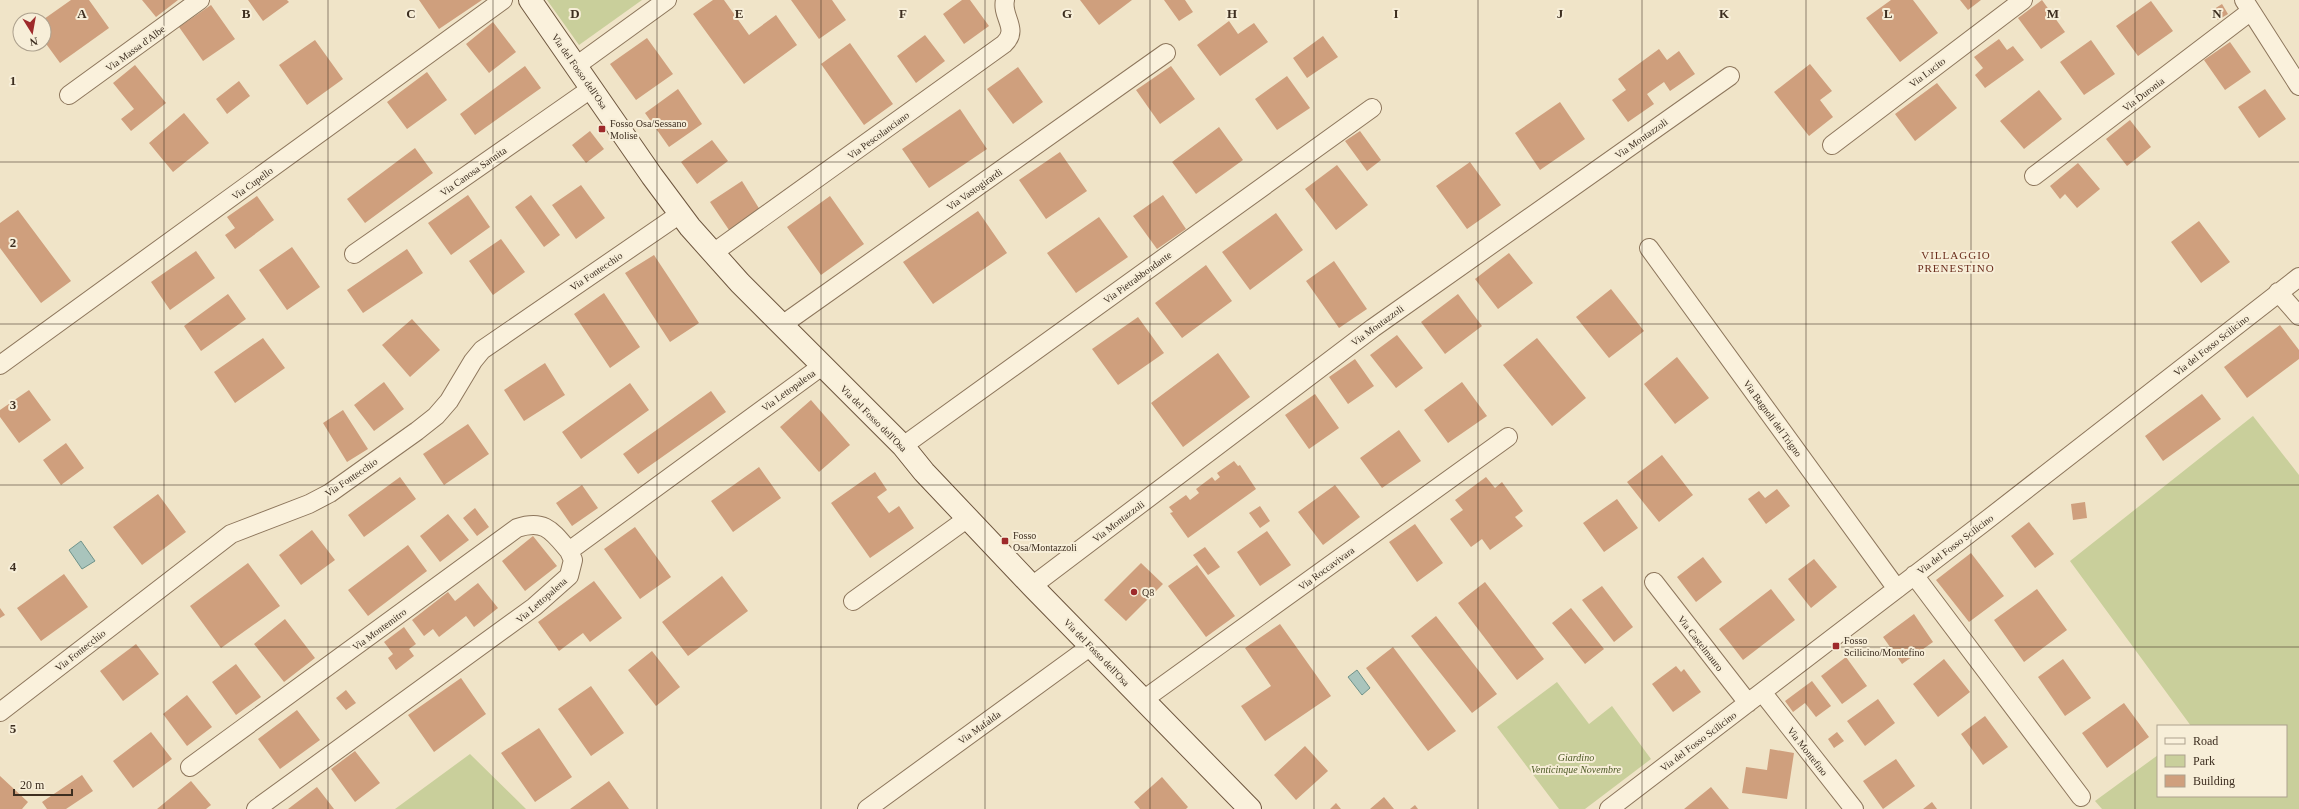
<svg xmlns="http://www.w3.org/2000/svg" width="2299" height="809" font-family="'Times New Roman',serif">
	<rect width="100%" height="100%" fill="#f0e4c8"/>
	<!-- green -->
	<path fill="#c9cf9b" d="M547,0H642L579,45Z
		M2253,416L2299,475V809H2102L2095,801L2158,755V796H2286V726H2191L2070,561Z
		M1557,682L1589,724L1612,706L1651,759L1585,809H1559L1497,727Z
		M470,754L526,809H395Z"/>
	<!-- water -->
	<path fill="#a9c4bc" stroke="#6f938a" d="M81,541L95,561L82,569L69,550Z
		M1357,670L1370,688L1362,695L1348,677Z"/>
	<!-- building -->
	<path fill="#cf9f7d" d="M71,0H89L109,28L60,63L44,41V19Z
		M142,0H178L156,17Z
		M248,0H287L289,2L263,21Z
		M419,0H482L439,29Z
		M713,0H724L749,35L776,15L797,45L744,84L693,14Z
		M791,0H832L846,20L819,39Z
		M962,0H970L989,26L964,44L943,14Z
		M1080,0H1132L1099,25Z
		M1164,0H1185L1193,12L1179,21Z
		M1891,0H1913L1938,33L1900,62L1866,18Z
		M1960,0H1981L1968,10Z
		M2042,0L2065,32L2041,49L2018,18Z
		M2151,1L2173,31L2138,56L2116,26Z
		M2222,4L2228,14L2218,20L2211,11Z
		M211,5L235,39L203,61L179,27Z
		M1229,21L1238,34L1254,23L1268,42L1220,76L1197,45Z
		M493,22L516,52L489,73L466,44Z
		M925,35L945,61L916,83L897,56Z
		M1323,36L1338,57L1307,78L1293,58Z
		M647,38L673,74L636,100L610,64Z
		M1999,39L2007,50L2013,46L2024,60L1985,88L1975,75L1983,68L1974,57Z
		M315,40L343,79L307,105L279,65Z
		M2091,40L2115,74L2084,95L2060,62Z
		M2230,42L2251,72L2225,90L2204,60Z
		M850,43L893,104L864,125L821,64Z
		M1659,49L1667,60L1679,51L1695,74L1670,91L1664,82L1647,94L1654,104L1628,122L1612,100L1626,90L1618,79Z
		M1810,64L1832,91L1820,100L1833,117L1809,136L1774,92Z
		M135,65L166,103L131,131L121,119L134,109L113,83Z
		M525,66L541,88L475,135L460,114Z
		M1171,66L1195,99L1160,124L1136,90Z
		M1018,67L1043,102L1013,124L987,89Z
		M427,72L447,100L407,129L387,102Z
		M1287,76L1310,108L1277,130L1255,99Z
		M239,81L250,96L227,114L216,99Z
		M1937,83L1957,108L1915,141L1895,114Z
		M678,89L702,124L669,147L645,113Z
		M2265,89L2286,119L2259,138L2238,107Z
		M2039,90L2062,119L2024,149L2000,121Z
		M1560,102L1585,139L1540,170L1515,133Z
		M960,109L987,149L929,188L902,149Z
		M184,113L209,143L173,172L149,143Z
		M2130,120L2151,147L2127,166L2106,139Z
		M1219,127L1243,160L1196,194L1172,162Z
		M590,131L604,149L586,163L572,145Z
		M1360,131L1381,160L1367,171L1345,141Z
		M712,140L728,161L697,184L681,162Z
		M415,148L433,173L365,223L347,199Z
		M1060,152L1087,191L1046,219L1019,180Z
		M1470,162L1501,205L1467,229L1436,186Z
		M2078,163L2100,189L2077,208L2065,194L2060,199L2050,186Z
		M1337,165L1368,205L1336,230L1305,189Z
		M742,181L760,210L729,230L710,202Z
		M581,185L605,218L576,239L552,205Z
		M468,195L490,227L451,255L428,223Z
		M531,195L560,235L544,247L515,207Z
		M1163,195L1186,229L1157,249L1133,216Z
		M257,196L274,220L235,249L225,235L235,228L227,217Z
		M830,196L864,244L821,275L787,227Z
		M18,210L71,281L41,303L0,248V223Z
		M978,211L1007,253L933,304L903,262Z
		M1276,213L1303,250L1250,290L1222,252Z
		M1099,217L1128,257L1076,293L1047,253Z
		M2199,221L2230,262L2201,283L2171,242Z
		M501,239L525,272L493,295L469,261Z
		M292,247L320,287L287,310L259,270Z
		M407,249L423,273L363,313L347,290Z
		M196,251L215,278L170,310L151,282Z
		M1509,253L1533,283L1498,309L1475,279Z
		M654,255L699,323L670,342L625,273Z
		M1334,261L1367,309L1339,328L1306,281Z
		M1206,265L1232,301L1182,338L1155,303Z
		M1611,289L1644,331L1609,358L1576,317Z
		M604,293L640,347L610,368L574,314Z
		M228,294L246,319L201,351L184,326Z
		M1458,294L1482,326L1445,354L1421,322Z
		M1138,317L1164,353L1118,385L1092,349Z
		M412,319L440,350L410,377L382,345Z
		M2280,325L2299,350V359L2247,398L2224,367Z
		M1397,335L1423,368L1396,388L1370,355Z
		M263,338L285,368L235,403L214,372Z
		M1537,338L1586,398L1552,426L1503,365Z
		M1218,353L1250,397L1183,447L1151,403Z
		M1677,357L1709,398L1675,424L1644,384Z
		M1355,359L1374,386L1348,404L1329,377Z
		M545,363L565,395L524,421L504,390Z
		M384,382L404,409L374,431L354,405Z
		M1462,382L1487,416L1448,443L1424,410Z
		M630,383L649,410L581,459L562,432Z
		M29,390L51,420L19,443L0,417V410Z
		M711,391L726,412L638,474L623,454Z
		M1315,394L1339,428L1309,449L1285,415Z
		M2202,394L2221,419L2163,461L2145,436Z
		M811,400L850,445L819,472L780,427Z
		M343,410L368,449L347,462L323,423Z
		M468,424L489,454L444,485L423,454Z
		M1399,430L1421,461L1382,488L1360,458Z
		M66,443L84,468L61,485L43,460Z
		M1662,455L1693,495L1659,522L1627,482Z
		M1234,461L1238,466L1240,465L1256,489L1188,538L1170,513L1173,512L1169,507L1186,495L1190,500L1199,493L1196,489L1212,477L1215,481L1220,477L1217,473Z
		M759,467L781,498L733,532L711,501Z
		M875,472L887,490L877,497L889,513L899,506L914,528L870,558L831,503Z
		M400,477L416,499L364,537L348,515Z
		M1486,477L1495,488L1502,482L1523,511L1515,517L1523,526L1490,550L1482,539L1471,547L1450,519L1463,510L1455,500Z
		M582,485L598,508L572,526L556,503Z
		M1335,485L1360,517L1323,545L1298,512Z
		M1777,489L1790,506L1766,524L1748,499L1759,491L1765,498Z
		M158,494L186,532L142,565L113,527Z
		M1617,499L1638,528L1604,552L1583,523Z
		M2085,502L2087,518L2073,520L2071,504Z
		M1260,506L1270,521L1260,528L1249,513Z
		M475,508L489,527L477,536L463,518Z
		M448,514L469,540L440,562L420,536Z
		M2029,522L2054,554L2035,568L2011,536Z
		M1415,524L1443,563L1417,582L1389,542Z
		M635,527L671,577L640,599L604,549Z
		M312,530L335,560L301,585L279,555Z
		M1267,531L1291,565L1260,586L1237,552Z
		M533,536L557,566L525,591L502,561Z
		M408,545L427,571L368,616L348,590Z
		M1205,547L1220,567L1208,575L1193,555Z
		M1971,553L2004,596L1969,622L1936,580Z
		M1703,557L1722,582L1696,602L1677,577Z
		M1814,559L1837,587L1811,608L1788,579Z
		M248,563L280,606L221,648L190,606Z
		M1141,563L1163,584L1126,621L1104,600Z
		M1197,565L1235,616L1206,637L1168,586Z
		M64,574L88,607L41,641L17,608Z
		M722,576L748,611L688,656L662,622Z
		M594,581L622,618L590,642L583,633L559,651L538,622Z
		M1485,582L1544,659L1517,680L1458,603Z
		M478,583L498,608L474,627L466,616L439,637L433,629L424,636L412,620L448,592L455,601Z
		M1602,586L1633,627L1614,642L1582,600Z
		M1771,589L1795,620L1743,660L1719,629Z
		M2037,589L2067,630L2024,662L1994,620Z
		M0,608L5,615L0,618Z
		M1571,608L1604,649L1585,664L1552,623Z
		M1914,614L1933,642L1902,664L1883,637Z
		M1436,616L1497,694L1472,713L1411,636Z
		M285,619L315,658L284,682L254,644Z
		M1280,624L1331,696L1265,741L1241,706L1271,686L1245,648Z
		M404,627L416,644L409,649L414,656L396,670L388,658L393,654L384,642Z
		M136,644L159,674L123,701L100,671Z
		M1393,647L1456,731L1428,751L1366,668Z
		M652,651L680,687L656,706L628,670Z
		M1846,657L1867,686L1842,704L1821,676Z
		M1944,659L1970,692L1938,717L1913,684Z
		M2063,659L2091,698L2065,716L2038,677Z
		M236,664L261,697L236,715L212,682Z
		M1676,666L1681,672L1684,669L1701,692L1673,712L1652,684Z
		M461,678L486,714L434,752L408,715Z
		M1812,681L1831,706L1816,717L1805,703L1793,712L1785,701Z
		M591,686L624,733L591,756L558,709Z
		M346,690L356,703L346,710L336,698Z
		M187,695L212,727L187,746L163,714Z
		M1878,699L1895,723L1865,746L1847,721Z
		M2124,703L2149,737L2107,768L2082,733Z
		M297,710L320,740L280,769L258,739Z
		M1985,716L2008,747L1983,765L1961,734Z
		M539,728L572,777L535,802L501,753Z
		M151,732L172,759L133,788L113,761Z
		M1837,732L1844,741L1834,748L1828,739Z
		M1305,746L1328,771L1296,800L1274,775Z
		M1770,749L1794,753L1787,799L1742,793L1746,767L1767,770Z
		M355,751L380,783L355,802L331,769Z
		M1896,759L1915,786L1883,809L1863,781Z
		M82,775L93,791L66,809H47L42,802Z
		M0,776L28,802L22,809H0Z
		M1162,777L1188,807L1186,809H1140L1134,802Z
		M191,781L211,805L206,809H157Z
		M609,781L629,809H570Z
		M317,787L334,809H288Z
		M1711,787L1729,809H1684Z
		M1384,797L1394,809H1370Z
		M1932,802L1937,809H1923Z
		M1336,803L1341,809H1330Z
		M1415,805L1418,809H1410Z"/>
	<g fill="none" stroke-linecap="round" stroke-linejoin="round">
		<defs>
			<path id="street" d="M2244,0L2299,86
				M576,66L667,0
				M69,95L200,0
				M1832,145L2023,0
				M2034,176L2251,11
				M1649,248L1897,589
				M713,253L1004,44C1020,29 1001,17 1005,0
				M354,254L592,88
				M2278,292L2299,316
				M782,325L1166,53
				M0,365L503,0
				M903,446L1372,108
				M1914,575L2081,797
				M1654,582L1748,703
				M1032,586L1373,328L1730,76
				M853,601L968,518
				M1762,692L1854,809
				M1143,700L1508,437
				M0,712L231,534L309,504L330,493L417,431L436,416L449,401L473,361L482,350L680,214
				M190,767L517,528C545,519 552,531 569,551
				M256,809L534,607L569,576L573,560L569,551L822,366
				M867,809L1091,646
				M1609,809L1983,523L2299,277"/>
			<path id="secondary" d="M530,0L652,176L690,227L740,283L903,446L924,472L1032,586L1250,809"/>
		</defs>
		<!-- street casing -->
		<use href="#street" stroke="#8d765c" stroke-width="20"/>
		<!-- secondary casing -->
		<use href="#secondary" stroke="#6f573f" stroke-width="24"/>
		<!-- street -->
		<use href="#street" stroke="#faf1dc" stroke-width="18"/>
		<!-- secondary -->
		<use href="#secondary" stroke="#faf1dc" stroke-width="22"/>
	</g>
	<!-- grid -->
	<path fill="none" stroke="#3d2e20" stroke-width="1" stroke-opacity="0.55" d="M164,0V809M328,0V809M493,0V809M657,0V809M821,0V809M985,0V809M1150,0V809M1314,0V809M1478,0V809M1642,0V809M1806,0V809M1971,0V809M2135,0V809M0,162H2299M0,324H2299M0,485H2299M0,647H2299"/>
	<!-- markers -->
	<g fill="#9e2a2b" stroke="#f7eed8" stroke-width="1.5">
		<rect x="598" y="125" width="8" height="8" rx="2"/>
		<rect x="1001" y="537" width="8" height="8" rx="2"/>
		<circle cx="1134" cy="592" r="4"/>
		<rect x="1832" y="642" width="8" height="8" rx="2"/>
	</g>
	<g text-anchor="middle" stroke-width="4" stroke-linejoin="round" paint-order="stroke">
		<!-- street labels -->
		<g font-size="10" fill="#3d2e20" stroke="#f7eed8">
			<text transform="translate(135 48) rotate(-36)" y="4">Via Massa d'Albe</text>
			<text transform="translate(580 71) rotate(55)" y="4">Via del Fosso dell'Osa</text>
			<text transform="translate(1927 72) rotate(-37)" y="4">Via Lucito</text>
			<text transform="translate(2143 94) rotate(-37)" y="4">Via Duronia</text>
			<text transform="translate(878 135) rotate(-36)" y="4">Via Pescolanciano</text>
			<text transform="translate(1641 138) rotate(-35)" y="4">Via Montazzoli</text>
			<text transform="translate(473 171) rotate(-35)" y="4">Via Canosa Sannita</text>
			<text transform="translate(252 183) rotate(-36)" y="4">Via Cupello</text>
			<text transform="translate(974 189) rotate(-35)" y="4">Via Vastogirardi</text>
			<text transform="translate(596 271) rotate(-34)" y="4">Via Fontecchio</text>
			<text transform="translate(1137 277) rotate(-36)" y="4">Via Pietrabbondante</text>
			<text transform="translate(1377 325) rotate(-36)" y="4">Via Montazzoli</text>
			<text transform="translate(2211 345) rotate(-38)" y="4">Via del Fosso Scilicino</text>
			<text transform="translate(788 390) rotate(-36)" y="4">Via Lettopalena</text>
			<text transform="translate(874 418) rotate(45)" y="4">Via del Fosso dell'Osa</text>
			<text transform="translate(1773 418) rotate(54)" y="4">Via Bagnoli del Trigno</text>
			<text transform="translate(351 477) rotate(-34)" y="4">Via Fontecchio</text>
			<text transform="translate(1118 521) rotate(-37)" y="4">Via Montazzoli</text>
			<text transform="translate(1955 544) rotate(-37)" y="4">Via del Fosso Scilicino</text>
			<text transform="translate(1326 568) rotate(-36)" y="4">Via Roccavivara</text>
			<text transform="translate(541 600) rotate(-41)" y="4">Via Lettopalena</text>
			<text transform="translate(379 629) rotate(-36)" y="4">Via Montemitro</text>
			<text transform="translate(1701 643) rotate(52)" y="4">Via Castelmauro</text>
			<text transform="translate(80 650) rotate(-38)" y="4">Via Fontecchio</text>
			<text transform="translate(1097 652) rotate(46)" y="4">Via del Fosso dell'Osa</text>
			<text transform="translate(979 727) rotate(-36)" y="4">Via Mafalda</text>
			<text transform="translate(1698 741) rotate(-37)" y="4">Via del Fosso Scilicino</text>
			<text transform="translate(1808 751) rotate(52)" y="4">Via Montefino</text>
		</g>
		<!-- poi labels -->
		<g font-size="10" fill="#3d2e20" stroke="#f7eed8" text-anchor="start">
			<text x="610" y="127">Fosso Osa/Sessano<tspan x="610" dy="12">Molise</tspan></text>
			<text x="1013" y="539">Fosso<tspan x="1013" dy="12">Osa/Montazzoli</tspan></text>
			<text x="1142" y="596">Q8</text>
			<text x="1844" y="644">Fosso<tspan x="1844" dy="12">Scilicino/Montefino</tspan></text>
		</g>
		<!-- park labels -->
		<g font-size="10" font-style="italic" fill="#4d5a26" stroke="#f7eed8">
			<text x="1576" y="761">Giardino<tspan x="1576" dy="12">Venticinque Novembre</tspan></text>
		</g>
		<!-- neighbourhood labels -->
		<g font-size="11" letter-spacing="1" fill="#6b2e1e" stroke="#f7eed8">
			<text x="1956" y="259">VILLAGGIO<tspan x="1956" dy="13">PRENESTINO</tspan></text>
		</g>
	</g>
	<g font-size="13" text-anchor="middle" font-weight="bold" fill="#3d2e20" stroke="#f7eed8" stroke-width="4" stroke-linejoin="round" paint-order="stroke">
		<text x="82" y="18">A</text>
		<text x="246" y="18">B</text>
		<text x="411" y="18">C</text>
		<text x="575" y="18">D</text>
		<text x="739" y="18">E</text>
		<text x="903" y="18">F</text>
		<text x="1067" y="18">G</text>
		<text x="1232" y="18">H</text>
		<text x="1396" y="18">I</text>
		<text x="1560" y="18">J</text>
		<text x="1724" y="18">K</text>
		<text x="1888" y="18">L</text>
		<text x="2053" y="18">M</text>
		<text x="2217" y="18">N</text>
		<text x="13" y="85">1</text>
		<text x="13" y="247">2</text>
		<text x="13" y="409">3</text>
		<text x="13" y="571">4</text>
		<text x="13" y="733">5</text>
	</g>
	<!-- legend -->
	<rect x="2157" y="725" width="130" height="72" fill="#f7eed8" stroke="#ada18e"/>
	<rect x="2165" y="738" width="20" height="6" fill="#faf1dc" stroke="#ada18e"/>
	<text x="2193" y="745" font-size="12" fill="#3d2e20">Road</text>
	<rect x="2165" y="755" width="20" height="12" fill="#c9cf9b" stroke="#ada18e"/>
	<text x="2193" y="765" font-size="12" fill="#3d2e20">Park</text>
	<rect x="2165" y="775" width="20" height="12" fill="#cf9f7d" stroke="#ada18e"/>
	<text x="2193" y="785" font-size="12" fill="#3d2e20">Building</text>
	<!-- north arrow -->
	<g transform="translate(32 32) rotate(169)"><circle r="19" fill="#f7eed8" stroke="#ada18e"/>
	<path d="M0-3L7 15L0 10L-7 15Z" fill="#9e2a2b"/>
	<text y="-6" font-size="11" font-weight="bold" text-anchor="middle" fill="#3d2e20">N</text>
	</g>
	<!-- scale -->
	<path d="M14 789v6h58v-6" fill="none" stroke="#3d2e20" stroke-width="2"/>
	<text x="20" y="789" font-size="12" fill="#3d2e20" stroke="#f7eed8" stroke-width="3" paint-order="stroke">20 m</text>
</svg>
